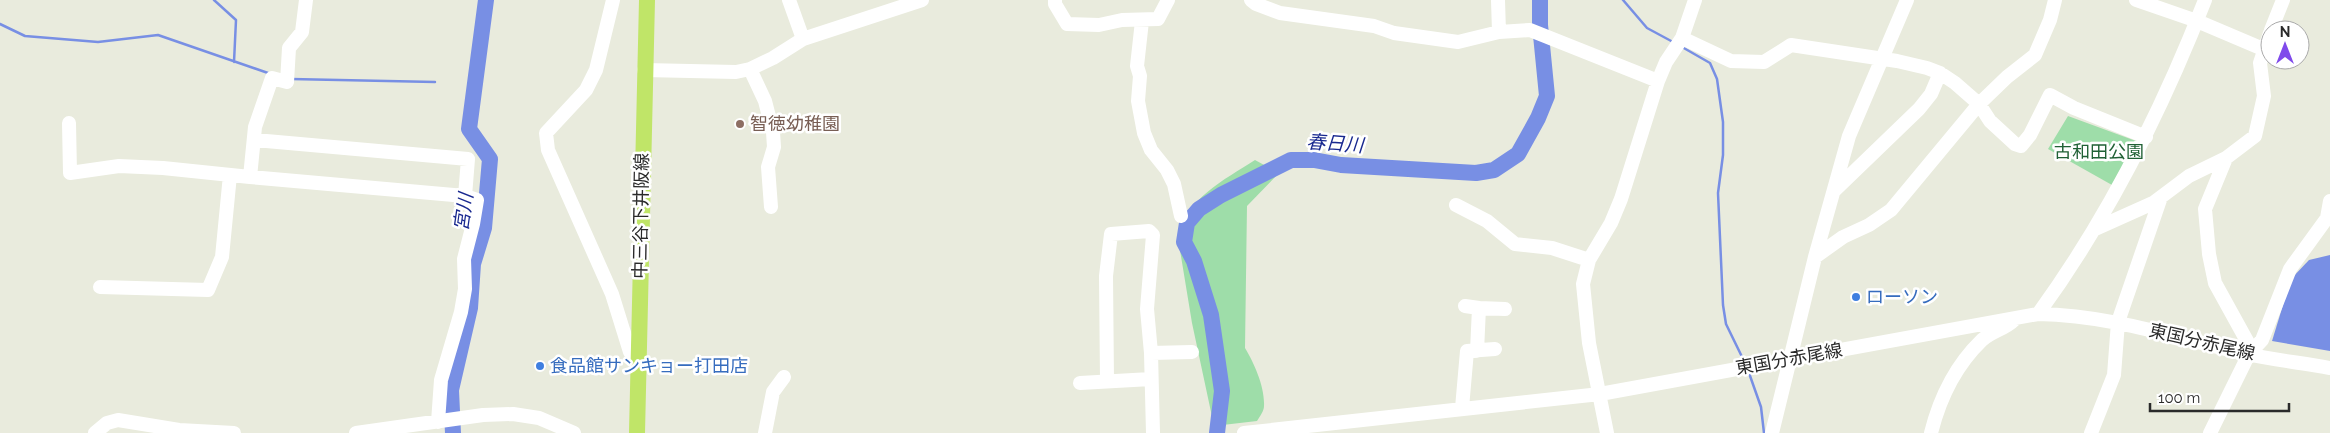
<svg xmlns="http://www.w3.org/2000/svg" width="2330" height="433" font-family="Raleway,'Noto Sans JP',sans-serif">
	<rect width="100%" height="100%" fill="#e9ebdd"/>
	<!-- green -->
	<path fill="#9edda9" d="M2068,116L2136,141L2112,185L2048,149Z
		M1255,160L1279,173L1247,206L1245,348C1254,363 1265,387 1264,406C1264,411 1260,416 1257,421L1214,426L1192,323L1178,238C1185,199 1224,180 1255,160Z"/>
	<!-- water -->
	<path fill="#788fe4" d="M2330,255V351L2272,341L2291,279L2309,260Z"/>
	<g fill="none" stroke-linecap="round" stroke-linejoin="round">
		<!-- stream -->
		<path stroke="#788fe4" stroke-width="2.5" d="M214,0L236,20L234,62
			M1623,0L1647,28L1673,42
			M0,24L25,36L98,42L158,35L268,73
			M1682,47L1710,63L1717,79L1723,122V155L1718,193L1723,305L1726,324L1745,363
			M291,79L435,82
			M1749,373L1761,407L1764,433"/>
		<!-- river -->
		<path stroke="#788fe4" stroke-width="16" d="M453,433L451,390L470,308L473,264L484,228L490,159L469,129L486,0
			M1217,433L1222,391L1211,315L1194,261L1184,242L1187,223L1199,209L1221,195L1291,160H1314L1341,165L1476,173L1494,170L1518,154L1538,118L1547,96L1540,25V0"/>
		<!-- minor -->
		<path stroke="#fff" stroke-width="14" d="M613,0L596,70L586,90L546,133L548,150L612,294L630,352L638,357
			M789,0L803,39
			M1055,0V4L1067,24L1099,25L1122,20L1158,19L1168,0
			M1251,0L1256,4L1280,13L1374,26L1394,33L1458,42L1499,32L1530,30L1658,81
			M1498,0L1499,32
			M2136,0L2197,21L2263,49
			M1142,21L1137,66L1140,76L1138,101L1144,133L1151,150L1167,170L1174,184L1181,216
			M2271,30L2283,0
			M1682,38L1731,61L1764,62L1791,45L1897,61L1927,68L1940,73L1955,83L1979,104L1990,121L2015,144L2021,146L2030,135L2050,95L2074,108L2146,137
			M750,69L765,101L773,132L774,147L768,167L771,207
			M644,70L736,72L750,69L773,58L803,39L922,0
			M69,123L70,173L119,166L163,168L250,177L465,196L477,200L473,224L464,259L465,289L461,312L441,380L438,422
			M255,140L468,159L465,196
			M2226,158L2205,209L2209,254L2215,283L2247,341L2249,354
			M250,177L255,127L272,78L287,82L289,48L302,32L306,0
			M1835,190L1919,109L1931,94L1940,73
			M1456,205L1487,221L1515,244L1552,248L1589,260
			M2095,229L2153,203L2189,176L2226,158L2255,136L2264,96L2260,63L2270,33
			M1815,257L1843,237L1869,225L1891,210L1979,104L2007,77L2035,55L2050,20L2055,0
			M100,287L208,290L222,257L230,175
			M1465,306L1479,308L1477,351
			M1479,308L1505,309
			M2038,314C2108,218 2162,110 2205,0
			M1151,353L1192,352
			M1107,381L1106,276L1111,234L1149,231L1153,235L1147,309L1151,353L1153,433
			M1080,383L1151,379
			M1462,408L1467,351L1495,349
			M95,433L107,423L118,420L179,430L234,433
			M356,433L483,415L513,414L539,418L574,433
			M765,433L773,392L784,377
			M1244,433L1600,394L2038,314C2110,315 2177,338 2247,354C2274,360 2303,363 2330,368
			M1607,433L1589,343L1583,284L1589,260L1611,223L1621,199L1658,81L1666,62L1682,38L1695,0
			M1772,433L1815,257L1849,136L1907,0
			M1931,433C1940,397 1955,366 1982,340C1992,331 2005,329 2014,320
			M2091,433L2114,375L2118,322L2161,197
			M2210,433L2249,354L2262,340L2290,269L2327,218L2330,201"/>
		<!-- major -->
		<path stroke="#c0e568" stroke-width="16" d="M637,433L647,0"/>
	</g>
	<!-- markers -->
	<circle fill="#8d6e63" stroke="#fff" stroke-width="2" cx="740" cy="124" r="5"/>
	<g fill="#3f7fe0" stroke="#fff" stroke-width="2">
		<circle cx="1856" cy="297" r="5"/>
		<circle cx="540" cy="366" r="5"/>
	</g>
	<g text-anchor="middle" stroke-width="5" stroke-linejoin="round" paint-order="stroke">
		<!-- education labels -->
		<g font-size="18" fill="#785e54" stroke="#fff" text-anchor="start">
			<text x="750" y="130">智徳幼稚園</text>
		</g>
		<!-- park labels -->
		<g font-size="18" fill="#206135" stroke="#fff">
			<text x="2099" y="158">古和田公園</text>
		</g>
		<!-- street labels -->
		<g font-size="18" fill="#2a2a2a" stroke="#fff">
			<text transform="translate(641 216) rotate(-89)" y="6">中三谷下井阪線</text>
			<text transform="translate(2202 342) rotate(13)" y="6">東国分赤尾線</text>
			<text transform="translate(1789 359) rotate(-10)" y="6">東国分赤尾線</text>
		</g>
		<!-- shop labels -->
		<g font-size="18" fill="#366cbe" stroke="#fff" text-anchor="start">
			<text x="1866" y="303">ローソン</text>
			<text x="550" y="372">食品館サンキョー打田店</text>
		</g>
		<!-- water labels -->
		<g font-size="19" font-style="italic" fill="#18288f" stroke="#fff">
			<text transform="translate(1335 143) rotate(4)" y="7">春日川</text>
			<text transform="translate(463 212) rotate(-82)" y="7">宮川</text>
		</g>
	</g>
	<!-- north arrow -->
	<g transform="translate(2285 45)"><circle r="24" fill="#ffffff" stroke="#aaaaaa"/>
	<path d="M0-4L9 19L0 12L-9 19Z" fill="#804aeb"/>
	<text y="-8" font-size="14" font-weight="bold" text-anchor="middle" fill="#2a2a2a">N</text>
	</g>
	<!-- scale -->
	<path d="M2150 403v8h139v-8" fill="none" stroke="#2a2a2a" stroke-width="2.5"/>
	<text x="2158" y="403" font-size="15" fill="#2a2a2a" stroke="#ffffff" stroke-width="4" paint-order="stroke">100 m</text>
</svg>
